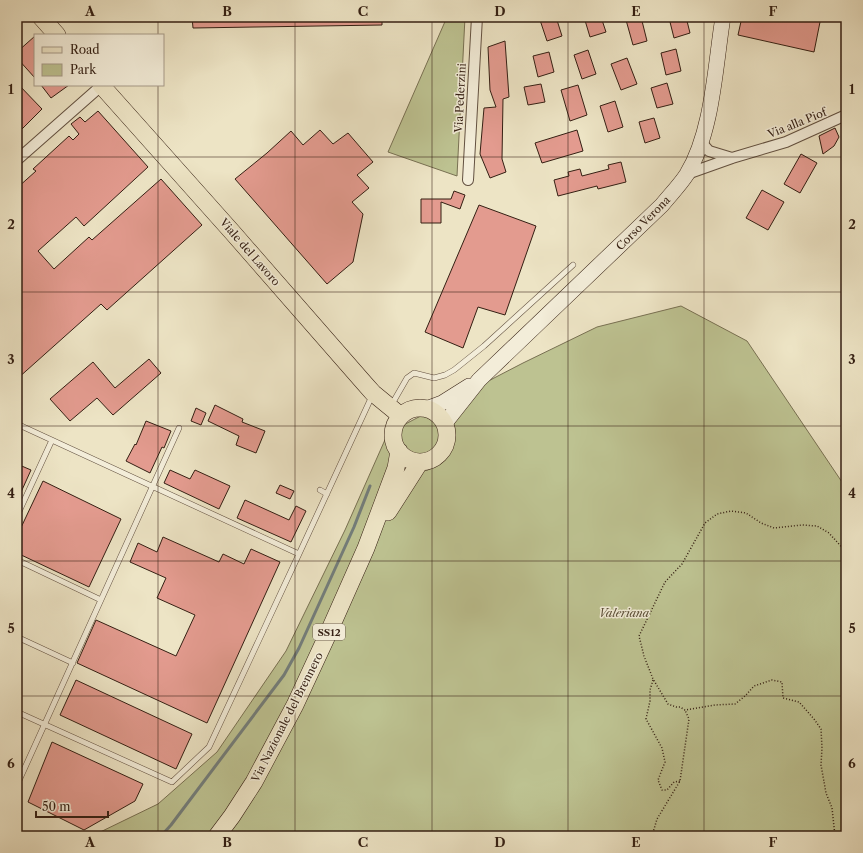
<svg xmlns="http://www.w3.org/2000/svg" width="863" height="853" font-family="'Libre Caslon Text',serif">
	<rect width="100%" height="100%" fill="#ede4c5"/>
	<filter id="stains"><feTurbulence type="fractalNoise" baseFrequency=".005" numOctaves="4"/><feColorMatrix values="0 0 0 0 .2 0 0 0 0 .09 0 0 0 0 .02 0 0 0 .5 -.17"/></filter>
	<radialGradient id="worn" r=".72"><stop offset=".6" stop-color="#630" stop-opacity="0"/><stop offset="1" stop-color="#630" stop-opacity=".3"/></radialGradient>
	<!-- green -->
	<path fill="#bdc291" stroke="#787052" d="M447,17H465L457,176L388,152Z
		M681,306L747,341L846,488V836H92L158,804L217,752L286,651L345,530L388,433L523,363L597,327Z"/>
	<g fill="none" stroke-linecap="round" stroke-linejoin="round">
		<!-- stream -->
		<path stroke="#737d7a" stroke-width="3" d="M161,836L171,825L284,675L299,648L354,527L370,486"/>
	</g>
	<!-- building -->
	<path fill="#e39b8f" stroke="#341f13" d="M192,17H382V25L193,28Z
		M539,17H556L562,36L547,41Z
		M584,17H601L606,32L590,37Z
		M637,17H641L647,41L633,45L626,20Z
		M673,17H686L690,33L674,38L669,18Z
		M742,17H754L772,21L773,17H821L814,52L738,35Z
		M35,36V78L17,58V52Z
		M505,41L509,97L503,99L502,159L506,172L490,178L480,154L484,108L496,107L490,90L488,47Z
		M676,49L681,71L666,75L661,53Z
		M588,50L596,74L582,79L574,55Z
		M549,52L554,72L538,77L533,56Z
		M627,58L637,84L621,90L611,64Z
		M17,83L42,109L17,134Z
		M667,83L673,104L657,108L651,88Z
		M541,84L545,102L528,105L524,87Z
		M41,85H69L51,98Z
		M578,85L587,115L570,121L561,90Z
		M615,101L623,127L608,132L600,106Z
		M98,111L148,167L84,226L76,217L38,251L54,269L89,237L92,240L161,179L202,225L107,310L101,304L17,379V188L36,171L33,169L69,136L73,140L79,134L71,124L80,117L85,122Z
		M654,118L660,138L645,143L639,122Z
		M835,128L839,137L834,146L823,154L819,136Z
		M320,130L333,144L348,133L373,162L357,175L369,188L352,202L363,214L353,262L327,284L235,179L267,153L291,131L303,145Z
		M577,130L583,151L542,163L535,143Z
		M801,154L817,163L800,193L784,184Z
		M621,162L626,182L598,189L597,186L558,196L554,180L569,176L568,172L580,169L582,176L609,169L608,165Z
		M762,190L784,202L768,230L746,218Z
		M454,191L465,195L460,209L441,202V223H421V199H451Z
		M479,205L536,226L505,315L478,307L463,348L425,332Z
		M149,359L161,373L113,415L97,398L70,421L50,399L93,362L115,388Z
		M215,405L243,419L242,422L265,431L256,453L236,445L239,436L208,421Z
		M196,408L206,413L201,425L191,421Z
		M146,421L171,431L164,448L162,447L150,473L126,461L135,444L136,445Z
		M17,464L31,470L17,501Z
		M170,470L190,479L195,470L230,486L219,509L164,483Z
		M43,481L121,519L89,587L17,553V536Z
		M280,485L294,491L290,499L276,493Z
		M245,500L289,520L296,506L306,511L291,542L237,518Z
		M163,537L219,562L223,554L244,564L251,549L280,562L207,723L77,663L96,620L176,656L195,615L157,598L166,578L130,562L138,543L157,552Z
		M76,680L192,734L176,769L60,715Z
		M52,742L143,784L135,801L84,830L28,802Z"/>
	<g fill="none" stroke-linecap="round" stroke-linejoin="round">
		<defs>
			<path id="lane" d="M392,404L407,378L414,373L434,378L445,375L454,370L484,346L573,265
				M17,424L299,554L372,396
				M320,490L327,494
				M17,516L52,440
				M17,560L101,600
				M17,637L73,663
				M17,712L172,782L209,747L299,554
				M17,785L179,428"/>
			<path id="street" d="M701,142L709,151L732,158
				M17,160L101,86
				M687,174L732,158L786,142L846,115
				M468,180L477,17"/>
			<path id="secondary" d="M426,409L442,403L469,386
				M445,423L479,380L662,205C670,195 680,185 687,174C713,131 715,66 723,17"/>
			<path id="primary" d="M41,17L57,35
				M101,85L233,233L365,384L373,393L401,416
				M393 435a27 27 0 1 1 54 0a27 27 0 1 1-54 0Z
				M388,512L420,462
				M217,836L232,816L254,782L295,705L327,636L366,548L396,468L399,451"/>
		</defs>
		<!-- lane casing -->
		<use href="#lane" stroke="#625040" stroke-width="6"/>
		<!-- street casing -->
		<use href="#street" stroke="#625040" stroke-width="12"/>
		<!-- secondary casing -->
		<use href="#secondary" stroke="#341f13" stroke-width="16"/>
		<!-- primary casing -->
		<use href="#primary" stroke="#341f13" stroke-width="18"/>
		<!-- path -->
		<path stroke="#341f13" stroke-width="1.5" stroke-dasharray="1 2" stroke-linecap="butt" d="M653,680L650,690V701L646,719L662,748L665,762L658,780L662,790H667L674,782L680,781
			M652,836L657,819L680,781L689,719L685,710
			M835,836L832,808L826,793L821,765L822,748L821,729L814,719L799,702L783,698L782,682L772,680L754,686L745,696L735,704L715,705L685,710L680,707H676L668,704L653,679L644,656L639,636L665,582L682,564L705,523L717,514L731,511L746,513L761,523L774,528L802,525L817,526L829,533L846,552"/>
		<!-- lane -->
		<use href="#lane" stroke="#f3edd9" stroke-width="5"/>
		<!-- street -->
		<use href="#street" stroke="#f3edd9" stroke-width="10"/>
		<!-- secondary -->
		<use href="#secondary" stroke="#f3edd9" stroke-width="15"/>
		<!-- primary -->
		<use href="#primary" stroke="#ede4c5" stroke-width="17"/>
	</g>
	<!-- grid -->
	<path fill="none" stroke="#341f13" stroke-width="1" stroke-opacity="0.55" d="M158,17V35M295,17V836M432,17V836M568,17V836M704,17V836M158,85V836M17,157H846M17,292H846M17,426H846M17,561H846M17,696H846"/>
	<g text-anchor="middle" stroke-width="3" stroke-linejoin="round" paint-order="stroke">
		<!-- shield labels -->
		<rect fill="#f3edd9" stroke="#6d5d4e" stroke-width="1" x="313" y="624" width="32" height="16" rx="3"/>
		<g font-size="10" font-weight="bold" fill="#341f13">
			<text x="329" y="636">SS12</text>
		</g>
		<!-- street labels -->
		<g font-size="11" fill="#341f13" stroke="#f3edd9">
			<text transform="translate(460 98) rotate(-87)" y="4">Via Pederzini</text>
			<text transform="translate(797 123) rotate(-22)" y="4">Via alla Piof</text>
			<text transform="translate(643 223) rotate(-45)" y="4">Corso Verona</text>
			<text transform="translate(250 252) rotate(49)" y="4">Viale del Lavoro</text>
			<text transform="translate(287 717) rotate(-63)" y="4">Via Nazionale del Brennero</text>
		</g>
		<!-- park labels -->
		<g font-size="11" font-style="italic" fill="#5d5039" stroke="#f3edd9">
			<text x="624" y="617">Valeriana</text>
		</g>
	</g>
	<!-- margin -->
	<rect width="863" height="853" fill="none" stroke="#ede4c5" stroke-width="44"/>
	<!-- legend -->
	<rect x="34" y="34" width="130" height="52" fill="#f3edd9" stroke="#a79b8a"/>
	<rect x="42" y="47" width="20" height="6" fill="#ede4c5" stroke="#a79b8a"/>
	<text x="70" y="54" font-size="12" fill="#341f13">Road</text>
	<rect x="42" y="64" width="20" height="12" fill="#bdc291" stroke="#a79b8a"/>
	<text x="70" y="74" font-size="12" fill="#341f13">Park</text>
	<!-- scale -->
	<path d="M36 811v6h72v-6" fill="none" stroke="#341f13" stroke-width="2"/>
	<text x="42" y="811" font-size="12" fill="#341f13" stroke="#f3edd9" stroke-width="3" paint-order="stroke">50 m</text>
	<rect x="22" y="22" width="819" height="809" fill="none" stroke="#341f13" stroke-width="1.5"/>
	<g font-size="13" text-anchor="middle" font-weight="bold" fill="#341f13">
		<text x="90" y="16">A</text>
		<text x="227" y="16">B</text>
		<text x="363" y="16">C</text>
		<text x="500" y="16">D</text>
		<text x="636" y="16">E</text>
		<text x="773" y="16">F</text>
		<text x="11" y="94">1</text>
		<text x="852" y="94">1</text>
		<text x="11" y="229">2</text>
		<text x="852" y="229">2</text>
		<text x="11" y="364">3</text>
		<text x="852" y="364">3</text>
		<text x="11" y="498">4</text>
		<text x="852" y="498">4</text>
		<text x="11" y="633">5</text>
		<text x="852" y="633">5</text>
		<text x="11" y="768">6</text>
		<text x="852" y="768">6</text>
		<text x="90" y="847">A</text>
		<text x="227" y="847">B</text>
		<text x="363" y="847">C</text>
		<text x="500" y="847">D</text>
		<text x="636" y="847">E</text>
		<text x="773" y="847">F</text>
	</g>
	<rect width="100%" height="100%" filter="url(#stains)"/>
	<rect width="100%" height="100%" fill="url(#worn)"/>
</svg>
